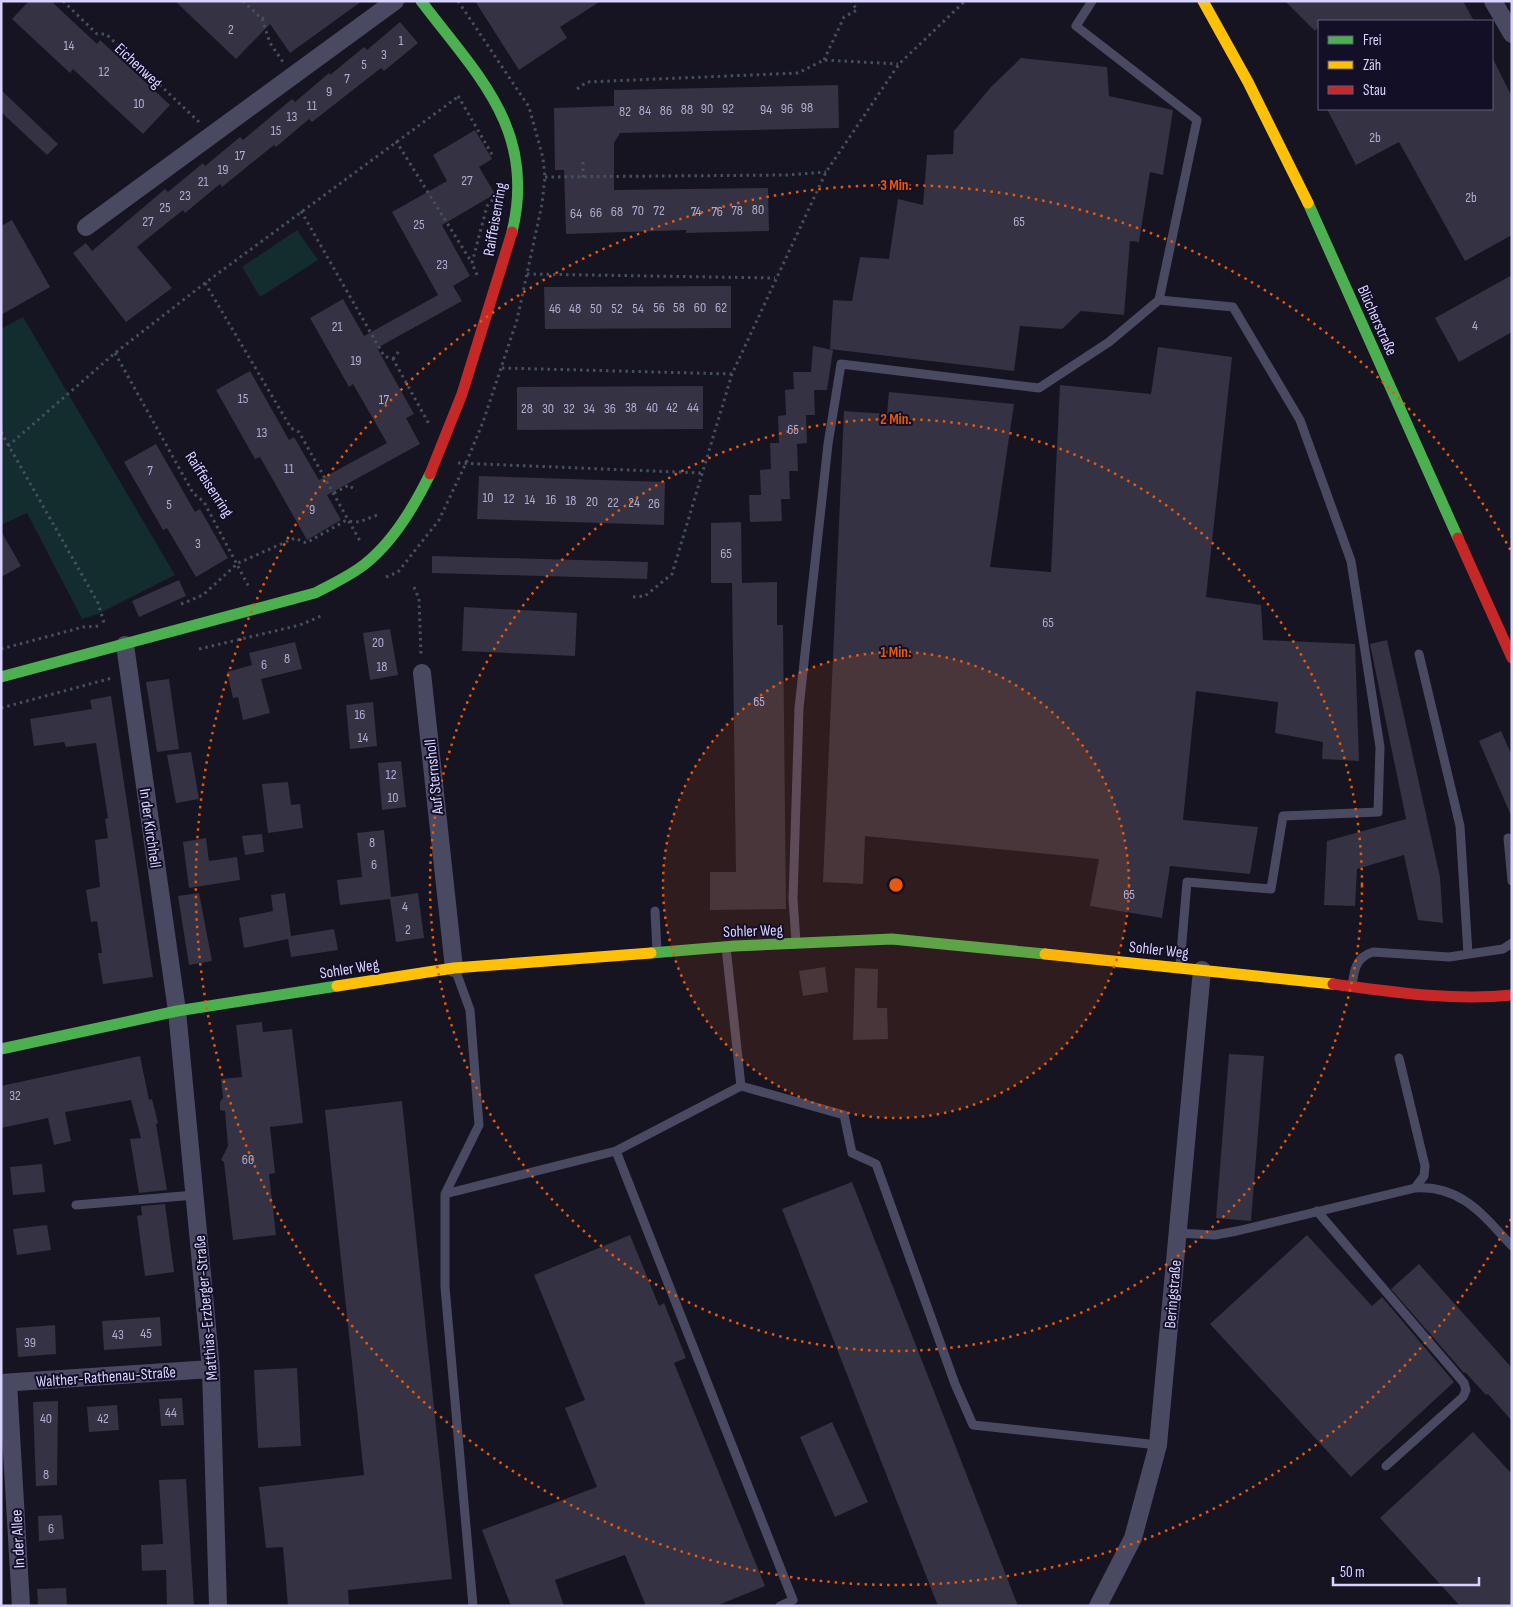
<svg xmlns="http://www.w3.org/2000/svg" width="1513" height="1607" font-family="'Sofia Sans Condensed',sans-serif">
	<rect width="100%" height="100%" fill="#161421"/>
	<!-- green -->
	<path fill="#132c2d" d="M297,230L318,260L260,297L242,267Z
		M23,317L175,575L98,614L82,619L27,513L1,525V329Z"/>
	<!-- building -->
	<path fill="#343243" d="M29,1H51L97,44L100,40L170,105L143,134L73,69L70,73L12,19Z
		M175,1H362L290,53L270,24L236,59Z
		M475,1H601L560,27L567,38L519,70Z
		M1285,1H1463L1474,21H1319V26L1315,31Z
		M400,22L418,43L384,71L381,68L312,122L309,119L276,147L274,145L222,187L220,184L185,213L183,210L137,247L172,288L126,322L73,253L86,243L92,251L165,189L168,192L203,163L205,166L240,137L243,140L292,99L295,102L329,73L330,75L364,47L367,50Z
		M1492,57L1512,97V235L1465,261L1399,142L1356,165L1327,109H1492Z
		M1021,58L1107,67L1109,96L1173,110L1163,175L1150,172L1139,242L1130,241L1124,315L1081,311L1062,329L1020,326L1014,371L830,349L833,300L852,301L860,257L889,259L898,199L923,205L927,155L953,154L954,131L991,87Z
		M838,85L839,128L620,133L614,143V190L768,188L769,231L686,233V230L566,234L564,170H555L554,108L614,106V90Z
		M1,90L58,144L47,155L1,112Z
		M475,130L492,159L479,167L495,194L442,225L470,276L453,286L462,301L377,348L414,414L406,418L420,444L327,495L341,520L307,540L260,457L255,459L216,390L250,371L289,440L294,437L319,480L387,443L353,384L349,387L310,318L343,299L364,336L438,295L392,212L447,181L433,155Z
		M12,220L50,287L1,315V226Z
		M1512,275V332L1459,362L1435,318Z
		M731,286V328L545,329L544,287Z
		M813,346L833,350L827,390H814L815,415H806L807,443L797,444L798,471H789L790,499H781L782,521L750,522L749,495H761L760,470L771,469L770,443H779L778,416L786,415L785,390L794,389L793,372H811Z
		M1158,347L1232,357L1206,597L1261,605L1263,640L1355,644L1359,761L1322,759L1323,742L1275,733L1278,702L1196,691L1183,820L1258,827L1250,874L1170,866L1162,918L1090,906L1099,859L865,836L863,884L823,882L844,411L887,414L889,392L1014,404L990,567L1051,572L1060,385L1151,394Z
		M703,386V429L517,430V387Z
		M156,444L195,512L200,509L228,558L196,577L167,528L163,530L124,462Z
		M479,476L665,482L664,525L477,519Z
		M741,522L742,583L777,582V625H783L786,909L710,910V872H736L732,583H711V523Z
		M1,531L21,566L1,577Z
		M432,556L648,562L647,579L432,573Z
		M179,580L186,596L139,617L132,601Z
		M464,607L577,613L575,656L462,651Z
		M390,629L398,675L370,680L363,633Z
		M1387,640L1440,877L1443,923L1418,920L1404,855L1357,869L1355,906L1324,905L1327,841L1406,819L1370,644Z
		M295,642L302,669L261,679L270,713L243,720L238,697L233,698L227,672L252,665L249,653Z
		M169,679L179,749L157,752L146,682Z
		M111,696L153,977L103,984L98,953H102L97,921L91,922L86,890L100,887L95,840L108,838L105,819L108,818L96,743L66,747L64,742L34,746L30,719L92,709L90,700Z
		M373,702L377,746L350,749L346,705Z
		M1501,731L1512,756V818L1479,741Z
		M191,752L199,799L176,803L167,755Z
		M401,761L406,807L382,810L378,763Z
		M288,782L291,805L300,804L303,828L268,833L262,784Z
		M384,830L391,897L418,893L424,938L396,942L390,899L340,905L337,880L362,877L357,833Z
		M262,834L264,852L245,855L242,836Z
		M206,838L209,861L237,857L240,880L189,888L183,842Z
		M199,893L212,961L189,965L178,896Z
		M285,893L291,936L334,929L338,950L291,957L288,939L244,948L239,918L273,911L271,895Z
		M825,967L828,992L803,996L799,971Z
		M855,968L878,969L877,1008H887L888,1039L853,1040Z
		M262,1022L263,1032L292,1029L303,1123L270,1127L275,1173L269,1174L276,1235L233,1240L224,1162L221,1160L228,1146L225,1111L220,1110V1102L223,1098L221,1079L242,1077L236,1025Z
		M1229,1054L1264,1056L1251,1221L1216,1218Z
		M140,1056L149,1100L152,1099L158,1123L156,1124L167,1190L139,1193L130,1139L141,1138L131,1100L65,1112L71,1141L54,1145L48,1118L1,1128V1086Z
		M402,1101L452,1579L348,1590L349,1606H288L283,1547L266,1548L259,1487L364,1475L325,1110Z
		M42,1164L45,1192L13,1195L10,1167Z
		M852,1182L1018,1606H938L782,1209Z
		M165,1204L174,1272L145,1276L137,1216L142,1215L141,1206Z
		M47,1225L51,1250L17,1255L13,1229Z
		M630,1235L659,1306L664,1303L686,1358L674,1363L765,1586L716,1606H646L625,1555L555,1580L564,1606H511L482,1530L597,1487L565,1408L585,1400L534,1275Z
		M1307,1235L1372,1306L1382,1297L1454,1382L1351,1477L1210,1324Z
		M1419,1264L1512,1368V1421L1488,1394L1486,1395L1465,1372L1464,1373L1391,1289Z
		M160,1317L162,1346L104,1350L102,1321Z
		M55,1325L56,1354L18,1357L16,1328Z
		M297,1368L301,1446L258,1448L254,1370Z
		M182,1398L184,1425L161,1426L159,1399Z
		M58,1401L57,1485L36,1486L33,1402Z
		M117,1405L119,1430L89,1432L87,1407Z
		M832,1422L868,1502L835,1517L800,1437Z
		M1473,1432L1512,1474V1606H1460L1380,1518Z
		M186,1479L194,1606H167L166,1570L142,1571L141,1545L163,1544L159,1480Z
		M62,1515L64,1539L39,1541L38,1516Z
		M66,1588L67,1606H38L37,1589Z"/>
	<g fill="none" stroke-linecap="round" stroke-linejoin="round">
		<!-- path -->
		<path stroke="#44505f" stroke-width="3" stroke-dasharray="2.5 4" stroke-linecap="butt" d="M63,1L97,34H106L199,122
			M243,1L262,19L270,43L283,62
			M262,19L267,15
			M824,60L844,17L857,10L851,1
			M577,89L587,82L798,73L824,60L898,64
			M458,96L493,156
			M396,141L472,263
			M583,162V178
			M545,177L787,175L826,172
			M301,211L384,356L393,359L429,424
			M527,274L775,278
			M477,275L472,263L487,206L496,196
			M205,283L291,428L299,432L360,541
			M115,353L193,493L204,502L250,589
			M393,359L399,351
			M502,368L732,374
			M1,432L98,603L105,626
			M8,446L115,353L205,283L459,96
			M458,463L701,473
			M334,493L349,485L356,491
			M386,577L398,572L439,520L466,463L483,422L517,320L542,204L545,177L543,158L529,107L458,1
			M414,587L419,599L421,656
			M633,597L645,596L672,574L732,374L826,172L899,64L965,1
			M181,604L203,595L238,563L295,538L306,543L345,521L359,522L380,514
			M1,649L83,627L102,626
			M199,649L300,625L321,616
			M1,708L112,678"/>
		<!-- lane -->
		<path stroke="#4a4962" stroke-width="9" d="M1092,1L1076,26L1197,120L1159,300
			M1419,654L1460,826L1468,954
			M1508,838L1512,881
			M655,911L657,951
			M796,942L793,899L799,708L828,444L841,364L1039,388L1109,342L1159,300L1233,307L1300,420L1351,561L1380,747L1378,812L1283,816L1271,889L1187,882L1180,965
			M455,969L470,1010L479,1125L445,1194L616,1151L741,1086L726,947
			M1352,986C1354,970 1356,957 1373,952L1449,957L1503,949L1512,943
			M741,1086L844,1115L852,1153L876,1164L955,1384L973,1425L1158,1445
			M616,1151L793,1600L780,1606
			M1415,1188C1461,1185 1483,1215 1512,1246
			M445,1194V1287L473,1606
			M76,1205L195,1195
			M1317,1211L1464,1383L1466,1390L1463,1397L1386,1466
			M1177,1233L1215,1235L1237,1231L1415,1188L1424,1176L1425,1166L1399,1058"/>
		<!-- street -->
		<path stroke="#4a4962" stroke-width="18" d="M1493,1L1512,34
			M86,227L395,1
			M125,645L177,1011L211,1369L218,1606
			M422,673L454,968
			M1,1383L211,1369
			M8,1383L21,1606
			M1098,1606L1133,1538L1158,1445L1202,970"/>
		<!-- fast -->
		<path stroke="#4caf50" stroke-width="11" d="M421,1C478,76 537,130 512,232
			M1308,203L1458,538
			M1,677L315,593C332,584 350,576 365,564C394,541 414,507 430,474
			M651,953L735,946L892,939L1045,954
			M1,1049L177,1011L337,986"/>
		<!-- slow -->
		<path stroke="#ffc107" stroke-width="11" d="M1203,1L1248,82L1308,203
			M1045,954L1333,984
			M337,986L454,968L651,953"/>
		<!-- jam -->
		<path stroke="#c62828" stroke-width="11" d="M430,474L462,394L512,232
			M1458,538L1512,658
			M1333,984C1393,992 1452,1001 1512,995"/>
	</g>
	<!-- distance rings -->
	<circle cx="896" cy="885" r="233" fill="#e8590c" fill-opacity=".12"/>
	<g fill="none" stroke="#e8590c" stroke-width="2.5" stroke-dasharray="2.5 5">
		<circle cx="896" cy="885" r="233"/>
		<circle cx="896" cy="885" r="466"/>
		<path d="M1511 1219A700 700 0 1 1 1511 551"/>
	</g>
	<g text-anchor="middle" stroke-width="4" stroke-linejoin="round" paint-order="stroke">
		<!-- number labels -->
		<g font-size="14" fill="#b0acd0">
			<text x="231" y="34">2</text>
			<text x="401" y="45">1</text>
			<text x="69" y="50">14</text>
			<text x="384" y="59">3</text>
			<text x="364" y="69">5</text>
			<text x="104" y="76">12</text>
			<text x="347" y="83">7</text>
			<text x="329" y="96">9</text>
			<text x="139" y="108">10</text>
			<text x="312" y="110">11</text>
			<text x="807" y="112">98</text>
			<text x="707" y="113">90</text>
			<text x="728" y="113">92</text>
			<text x="787" y="113">96</text>
			<text x="687" y="114">88</text>
			<text x="766" y="114">94</text>
			<text x="645" y="115">84</text>
			<text x="666" y="115">86</text>
			<text x="625" y="116">82</text>
			<text x="292" y="121">13</text>
			<text x="276" y="135">15</text>
			<text x="1375" y="142">2b</text>
			<text x="240" y="160">17</text>
			<text x="223" y="174">19</text>
			<text x="467" y="185">27</text>
			<text x="203" y="186">21</text>
			<text x="185" y="200">23</text>
			<text x="1471" y="202">2b</text>
			<text x="165" y="212">25</text>
			<text x="758" y="214">80</text>
			<text x="638" y="215">70</text>
			<text x="659" y="215">72</text>
			<text x="737" y="215">78</text>
			<text x="617" y="216">68</text>
			<text x="696" y="216">74</text>
			<text x="717" y="216">76</text>
			<text x="596" y="217">66</text>
			<text x="576" y="218">64</text>
			<text x="148" y="226">27</text>
			<text x="1019" y="226">65</text>
			<text x="419" y="229">25</text>
			<text x="442" y="269">23</text>
			<text x="659" y="312">56</text>
			<text x="679" y="312">58</text>
			<text x="700" y="312">60</text>
			<text x="721" y="312">62</text>
			<text x="555" y="313">46</text>
			<text x="575" y="313">48</text>
			<text x="596" y="313">50</text>
			<text x="617" y="313">52</text>
			<text x="638" y="313">54</text>
			<text x="1475" y="330">4</text>
			<text x="337" y="331">21</text>
			<text x="356" y="365">19</text>
			<text x="243" y="403">15</text>
			<text x="384" y="404">17</text>
			<text x="631" y="412">38</text>
			<text x="652" y="412">40</text>
			<text x="672" y="412">42</text>
			<text x="693" y="412">44</text>
			<text x="527" y="413">28</text>
			<text x="548" y="413">30</text>
			<text x="569" y="413">32</text>
			<text x="589" y="413">34</text>
			<text x="610" y="413">36</text>
			<text x="793" y="434">65</text>
			<text x="262" y="437">13</text>
			<text x="289" y="473">11</text>
			<text x="150" y="475">7</text>
			<text x="488" y="502">10</text>
			<text x="509" y="503">12</text>
			<text x="530" y="504">14</text>
			<text x="551" y="504">16</text>
			<text x="571" y="505">18</text>
			<text x="592" y="506">20</text>
			<text x="613" y="507">22</text>
			<text x="634" y="507">24</text>
			<text x="654" y="508">26</text>
			<text x="169" y="509">5</text>
			<text x="312" y="514">9</text>
			<text x="198" y="548">3</text>
			<text x="726" y="558">65</text>
			<text x="1048" y="627">65</text>
			<text x="378" y="647">20</text>
			<text x="287" y="663">8</text>
			<text x="264" y="669">6</text>
			<text x="382" y="671">18</text>
			<text x="759" y="706">65</text>
			<text x="360" y="719">16</text>
			<text x="363" y="742">14</text>
			<text x="391" y="779">12</text>
			<text x="393" y="802">10</text>
			<text x="372" y="847">8</text>
			<text x="374" y="869">6</text>
			<text x="1129" y="899">65</text>
			<text x="405" y="911">4</text>
			<text x="408" y="934">2</text>
			<text x="15" y="1100">32</text>
			<text x="248" y="1164">60</text>
			<text x="146" y="1338">45</text>
			<text x="118" y="1339">43</text>
			<text x="30" y="1347">39</text>
			<text x="171" y="1417">44</text>
			<text x="46" y="1423">40</text>
			<text x="103" y="1423">42</text>
			<text x="46" y="1479">8</text>
			<text x="51" y="1533">6</text>
		</g>
		<!-- street labels -->
		<g font-size="16" fill="#d9d4ff" stroke="#130f26">
			<text transform="translate(139 65) rotate(43)" y="6">Eichenweg</text>
			<text transform="translate(494 219) rotate(-80)" y="6">Raiffeisenring</text>
			<text transform="translate(1378 320) rotate(66)" y="6">Blücherstraße</text>
			<text transform="translate(210 484) rotate(57)" y="6">Raiffeisenring</text>
			<text transform="translate(433 777) rotate(-96)" y="6">Auf Sternsholl</text>
			<text transform="translate(151 828) rotate(82)" y="6">In der Kirchhell</text>
			<text transform="translate(753 930) rotate(-2)" y="6">Sohler Weg</text>
			<text transform="translate(1159 949) rotate(6)" y="6">Sohler Weg</text>
			<text transform="translate(349 968) rotate(-9)" y="6">Sohler Weg</text>
			<text transform="translate(1172 1294) rotate(-85)" y="6">Beringstraße</text>
			<text transform="translate(205 1308) rotate(-95)" y="6">Matthias-Erzberger-Straße</text>
			<text transform="translate(106 1376) rotate(-4)" y="6">Walther-Rathenau-Straße</text>
			<text transform="translate(17 1539) rotate(-93)" y="6">In der Allee</text>
		</g>
	</g>
	<circle cx="896" cy="885" r="8" fill="#e8590c" stroke="#130f26" stroke-width="2.5"/>
	<g font-size="15" text-anchor="middle" font-weight="bold" fill="#e8590c" stroke="#130f26" stroke-width="4" stroke-linejoin="round" paint-order="stroke">
		<text x="896" y="190">3 Min.</text>
		<text x="896" y="424">2 Min.</text>
		<text x="896" y="657">1 Min.</text>
	</g>
	<!-- border -->
	<rect width="1513" height="1607" fill="none" stroke="#d9d4ff" stroke-width="5"/>
	<!-- legend -->
	<rect x="1318" y="20" width="175" height="90" fill="#130f26" stroke="#625e7d"/>
	<rect x="1328" y="36" width="25" height="8" fill="#4caf50" stroke="#625e7d"/>
	<text x="1363" y="45" font-size="15" fill="#d9d4ff">Frei</text>
	<rect x="1328" y="61" width="25" height="8" fill="#ffc107" stroke="#625e7d"/>
	<text x="1363" y="70" font-size="15" fill="#d9d4ff">Zäh</text>
	<rect x="1328" y="86" width="25" height="8" fill="#c62828" stroke="#625e7d"/>
	<text x="1363" y="95" font-size="15" fill="#d9d4ff">Stau</text>
	<!-- scale -->
	<path d="M1333 1577v8h146v-8" fill="none" stroke="#d9d4ff" stroke-width="2.5"/>
	<text x="1340" y="1577" font-size="15" fill="#d9d4ff" stroke="#130f26" stroke-width="4" paint-order="stroke">50 m</text>
</svg>
